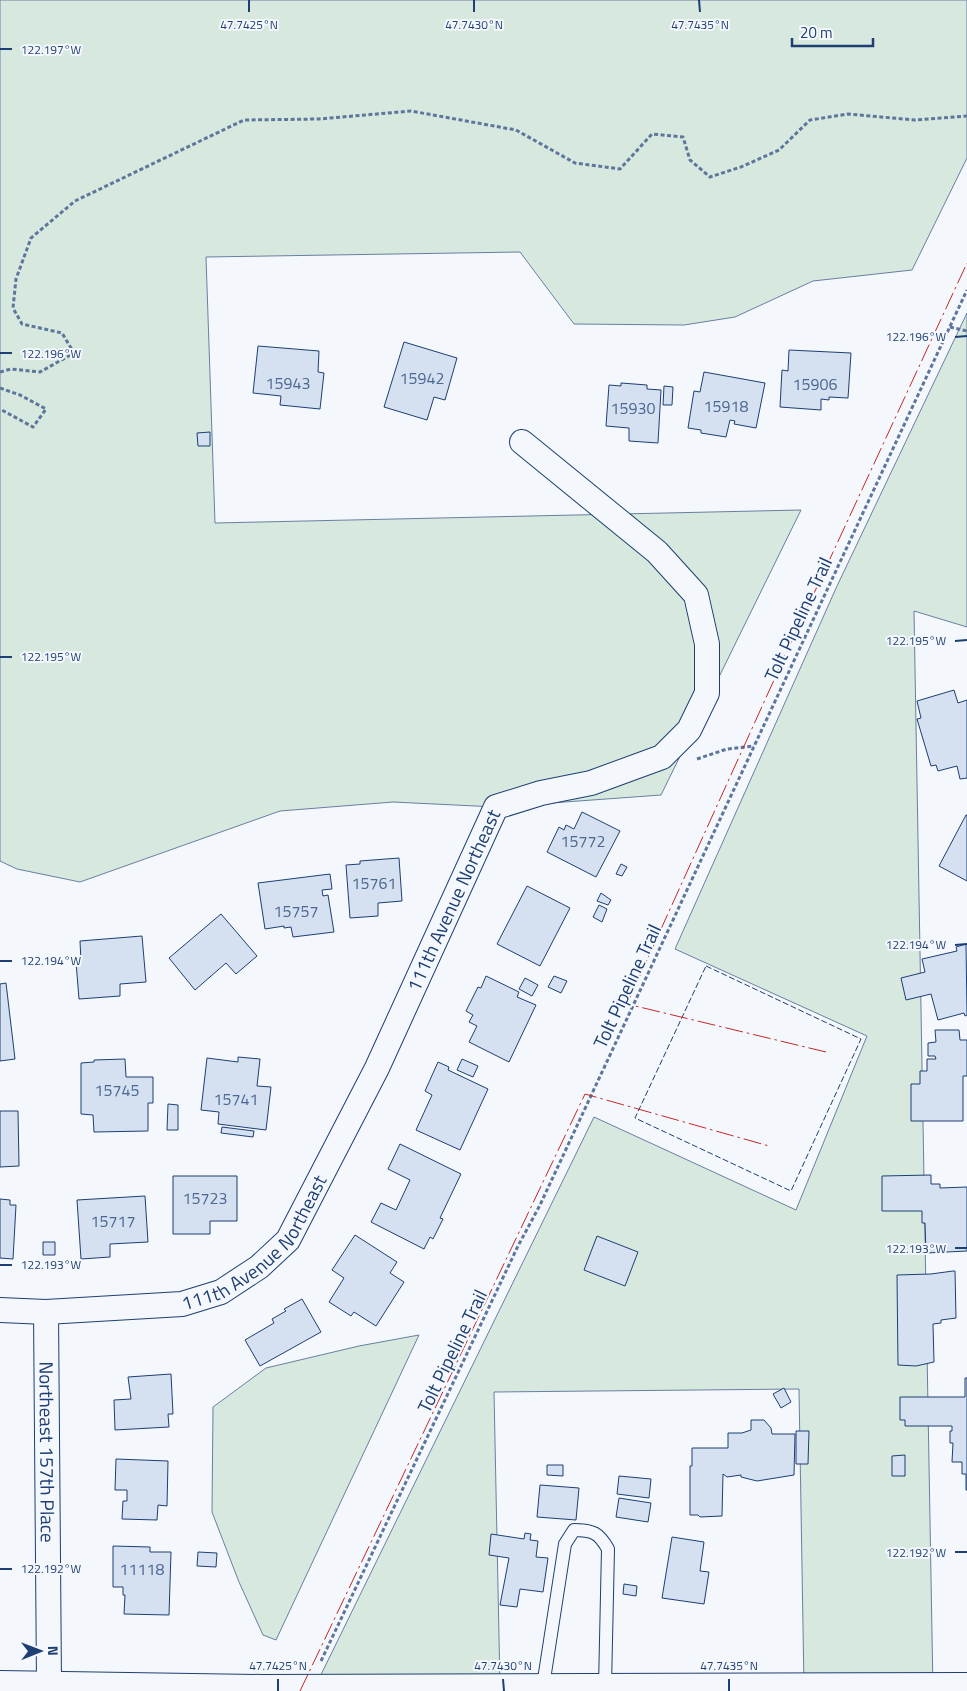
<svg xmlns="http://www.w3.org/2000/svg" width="967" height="1691" font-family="'Titillium Web',sans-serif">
	<rect width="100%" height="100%" fill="#f4f7fb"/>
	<!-- green -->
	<path fill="#d7e8df" stroke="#687fa3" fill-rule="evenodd" d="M0,0H967V158L912,270L813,281L735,317L684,325L574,324L520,252L206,257L215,523L801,510L661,795L496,807L393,802L280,811L80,882L17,869L0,861Z
		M967,313V627L914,611L933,1691H313L594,1117L796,1210L867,1036L675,949L837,586ZM799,1389L804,1686H500L494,1392Z
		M419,1335L276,1640L263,1635L239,1582L212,1512L213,1407L266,1368L359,1346Z"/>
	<!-- building -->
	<path fill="#d5e0f0" stroke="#1d3f73" d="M404,342L457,358L445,400L434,397L427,420L384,407Z
		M258,346L319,351L318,372L324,373L320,409L280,405L281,396L253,393Z
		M789,350L851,353L848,398L829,397V400L821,399V410L780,407L782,370L788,371Z
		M704,372L765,383L756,428L734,424L735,421L730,420L726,437L701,433V430L688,428L694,391L700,392Z
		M621,383L647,385V389L661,390L658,443L629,441V428L606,426L609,385L621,386Z
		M664,386L673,387L672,405H663Z
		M210,432V446H198L197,433Z
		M954,690L958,703L967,700V778L960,779L957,766L938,771L936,765L931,766L917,719L921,718L917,701Z
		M582,812L620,831L596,877L547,852L559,827L564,830L566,825L574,829Z
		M966,815H967V881L939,866Z
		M399,858L402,901L378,903V916L350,918L346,865L360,864V861Z
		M621,864L627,867L622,876L616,874Z
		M330,874L332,889L322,890L323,896L328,895L334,932L293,937L291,927L284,928V926L265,929L258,883Z
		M527,886L570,908L540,966L497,944Z
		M601,893L611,900L608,905L597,901Z
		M599,905L607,909L602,922L593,917Z
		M221,914L257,956L236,974L226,963L195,990L169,958Z
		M142,936L146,982L120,984V996L79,999L76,962H81L80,941Z
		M966,944L967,1015L965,1016L964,1013L938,1020L931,994L906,1000L901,978L925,972L922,959L957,951L956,947Z
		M486,976L519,992L517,997L536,1005L509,1062L469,1042L477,1026L469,1022L473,1015L466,1011L478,987L481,988Z
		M554,976L567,981L561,993L548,987Z
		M525,978L538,985L532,996L519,989Z
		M6,983L15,1059L0,1061V984Z
		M935,1030H959L960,1040H967V1076H963V1121H911V1084H920V1071H927V1059H936L935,1056H928V1043L936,1042Z
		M238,1057L260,1059L257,1086L271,1087L266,1130L218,1124L219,1112L201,1110L207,1058L238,1062Z
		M125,1059L126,1077H153V1103H148V1131L94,1132L93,1115L81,1114V1063L94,1062V1060Z
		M462,1059L478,1066L473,1077L457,1070Z
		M438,1062L449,1067L448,1070L488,1089L460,1150L416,1130L432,1095L425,1091Z
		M168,1104L178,1105V1130H167Z
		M0,1111H18L19,1166L0,1167Z
		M222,1127L254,1131L253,1137L221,1133Z
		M400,1144L461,1174L440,1218L443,1219L433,1239L430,1237L424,1249L371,1222L381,1203L396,1210L410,1180L388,1169Z
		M931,1175V1184H940V1188L967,1187V1251L926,1253L925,1223H922V1211H882V1176Z
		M173,1176H237V1221H210V1234H173Z
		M145,1196L148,1242L110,1244V1257L81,1259L77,1200Z
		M0,1199L10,1200V1205H16L13,1259L0,1258Z
		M355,1235L397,1262L390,1273L404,1282L376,1326L354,1312L351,1316L329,1302L344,1278L332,1270Z
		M597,1236L638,1252L625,1286L584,1270Z
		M43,1242H55V1255H43Z
		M953,1271H955L956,1318L941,1320V1323L933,1324L934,1362L916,1366L898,1365L897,1275L931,1274Z
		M302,1299L321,1332L260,1366L245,1340L274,1323L272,1319L286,1311L284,1309Z
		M171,1374L173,1414H168L169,1427L115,1430L114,1400L131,1399L128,1377Z
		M965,1378H967V1490H966V1474H962V1462H952L953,1443H950V1431H952V1426H905V1420H900V1397H965Z
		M784,1388L791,1402L781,1408L773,1394Z
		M751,1420H764L771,1428L772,1434H795L794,1475L757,1481L741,1477V1475L727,1477L723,1474L722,1516L700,1517L698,1515H690V1466H692V1448H728V1433H742L751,1430Z
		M796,1431H809L808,1464H796Z
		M905,1455V1476H892V1456Z
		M116,1459L168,1461L167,1506L158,1505L157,1520L122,1519L123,1501H127V1490H115Z
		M547,1465H563V1476L547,1475Z
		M619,1476L651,1479L649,1498L617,1494Z
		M540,1485L579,1488L576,1520L537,1517Z
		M619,1498L651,1503L648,1522L616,1517Z
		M525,1533L531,1534L530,1540L538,1541L536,1557L548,1558L543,1592L520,1589L517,1607L500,1605L509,1558L489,1555L491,1534L524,1539Z
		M672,1537L704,1542L700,1571L709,1572L704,1604L662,1598Z
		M113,1546L150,1547V1552H171L169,1615L124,1614L125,1595H123V1587H113Z
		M198,1552L217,1553L216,1567L197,1566Z
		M624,1584L637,1586L636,1596L623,1594Z"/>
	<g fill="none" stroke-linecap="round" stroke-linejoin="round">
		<defs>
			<path id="lane" d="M543,1686L565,1544L574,1530C593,1530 599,1533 608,1549L605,1686"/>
			<g id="street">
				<path id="s1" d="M0,1310L46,1312L182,1304L221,1292L259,1267L288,1240L377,1068L496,807L541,793L591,783L662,757L689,730L707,693V644L696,595L657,552L522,442"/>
				<path id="s2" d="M46,1312L49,1683"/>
				<path d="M0,1683L263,1687L967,1685"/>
			</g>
		</defs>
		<!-- lane casing -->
		<use href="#lane" stroke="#1d3f73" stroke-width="14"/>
		<!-- street casing -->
		<use href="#street" stroke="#1d3f73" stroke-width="26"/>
		<!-- path -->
		<path stroke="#5e769c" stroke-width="3" stroke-dasharray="4 2.5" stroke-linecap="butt" d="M950,327L967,331
			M0,372L11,369L40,372L74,353L62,333L22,324L13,308L16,279L31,238L75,201L244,120L319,119L411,111L516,130L575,163L620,169L652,134L683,137L690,160L710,177L741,167L779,150L810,120L848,114L915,120L967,116
			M0,388L20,395L46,409L33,427L0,409
			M697,759L727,749L754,746
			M321,1661L518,1246L540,1205L967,290"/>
		<!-- lane -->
		<use href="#lane" stroke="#f4f7fb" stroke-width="12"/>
		<!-- street -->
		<use href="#street" stroke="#f4f7fb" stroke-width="24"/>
		<!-- fence -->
		<path stroke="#1d3f73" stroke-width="1" stroke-dasharray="6 2.5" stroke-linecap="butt" d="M706,966L861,1039L791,1191L635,1118Z"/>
		<!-- power -->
		<path stroke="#c62828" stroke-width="1" stroke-dasharray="18 4 2.5 4" stroke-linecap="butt" d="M826,1052L627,1004L784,658L967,263
			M300,1691L585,1094L769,1146"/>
	</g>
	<!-- ticks -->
	<path fill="none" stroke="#1d3f73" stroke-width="2" d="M249,0V12M474,0V12M699,0L700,12M0,49H12M955,337L967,336M0,353H12M955,641L967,640M0,657H12M955,945L967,944M0,961H12M955,1248H967M0,1265H12M955,1552H967M0,1569H12M278,1679V1691M503,1679L504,1691M729,1679V1691"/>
	<g text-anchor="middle" stroke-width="4" stroke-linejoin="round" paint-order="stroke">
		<!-- number labels -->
		<g font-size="16" fill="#4b6792">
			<text x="422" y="384">15942</text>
			<text x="288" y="389">15943</text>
			<text x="815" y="390">15906</text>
			<text x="726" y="412">15918</text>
			<text x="633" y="414">15930</text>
			<text x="583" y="847">15772</text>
			<text x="374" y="889">15761</text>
			<text x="296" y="917">15757</text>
			<text x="117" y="1096">15745</text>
			<text x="236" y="1105">15741</text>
			<text x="205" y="1204">15723</text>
			<text x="113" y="1227">15717</text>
			<text x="142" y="1575">11118</text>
		</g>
		<!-- street labels -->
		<g font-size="19" fill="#1d3f73" stroke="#f4f7fb">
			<text transform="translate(798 619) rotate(-65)" y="7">Tolt Pipeline Trail</text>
			<text dy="7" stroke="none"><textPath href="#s1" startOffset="686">111th Avenue Northeast</textPath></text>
			<text transform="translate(627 986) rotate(-65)" y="7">Tolt Pipeline Trail</text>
			<text dy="7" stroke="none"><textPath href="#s1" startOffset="281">111th Avenue Northeast</textPath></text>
			<text transform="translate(452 1351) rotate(-64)" y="7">Tolt Pipeline Trail</text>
			<text dy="7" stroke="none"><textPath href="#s2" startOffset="140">Northeast 157th Place</textPath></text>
		</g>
	</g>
	<g font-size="12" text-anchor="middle" fill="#1d3f73" stroke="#f4f7fb" stroke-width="4" stroke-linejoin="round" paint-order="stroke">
		<text x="249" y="29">47.7425°N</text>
		<text x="474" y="29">47.7430°N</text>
		<text x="700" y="29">47.7435°N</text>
		<text x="51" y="54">122.197°W</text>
		<text x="916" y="341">122.196°W</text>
		<text x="51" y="358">122.196°W</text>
		<text x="916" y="645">122.195°W</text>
		<text x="51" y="661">122.195°W</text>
		<text x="916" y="949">122.194°W</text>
		<text x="51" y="965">122.194°W</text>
		<text x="916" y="1253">122.193°W</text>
		<text x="51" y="1269">122.193°W</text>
		<text x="916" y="1557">122.192°W</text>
		<text x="51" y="1573">122.192°W</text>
		<text x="278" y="1670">47.7425°N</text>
		<text x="503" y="1670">47.7430°N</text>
		<text x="729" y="1670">47.7435°N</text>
	</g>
	<!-- north arrow -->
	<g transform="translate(40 1651) rotate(89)" stroke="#f4f7fb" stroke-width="4" paint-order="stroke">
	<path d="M0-4L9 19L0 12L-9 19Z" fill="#1d3f73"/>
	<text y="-8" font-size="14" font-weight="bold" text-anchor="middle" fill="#1d3f73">N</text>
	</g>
	<!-- scale -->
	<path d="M792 38v8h81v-8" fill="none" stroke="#1d3f73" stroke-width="2.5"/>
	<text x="800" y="38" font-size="15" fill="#1d3f73" stroke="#f4f7fb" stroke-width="4" paint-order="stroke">20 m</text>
</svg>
